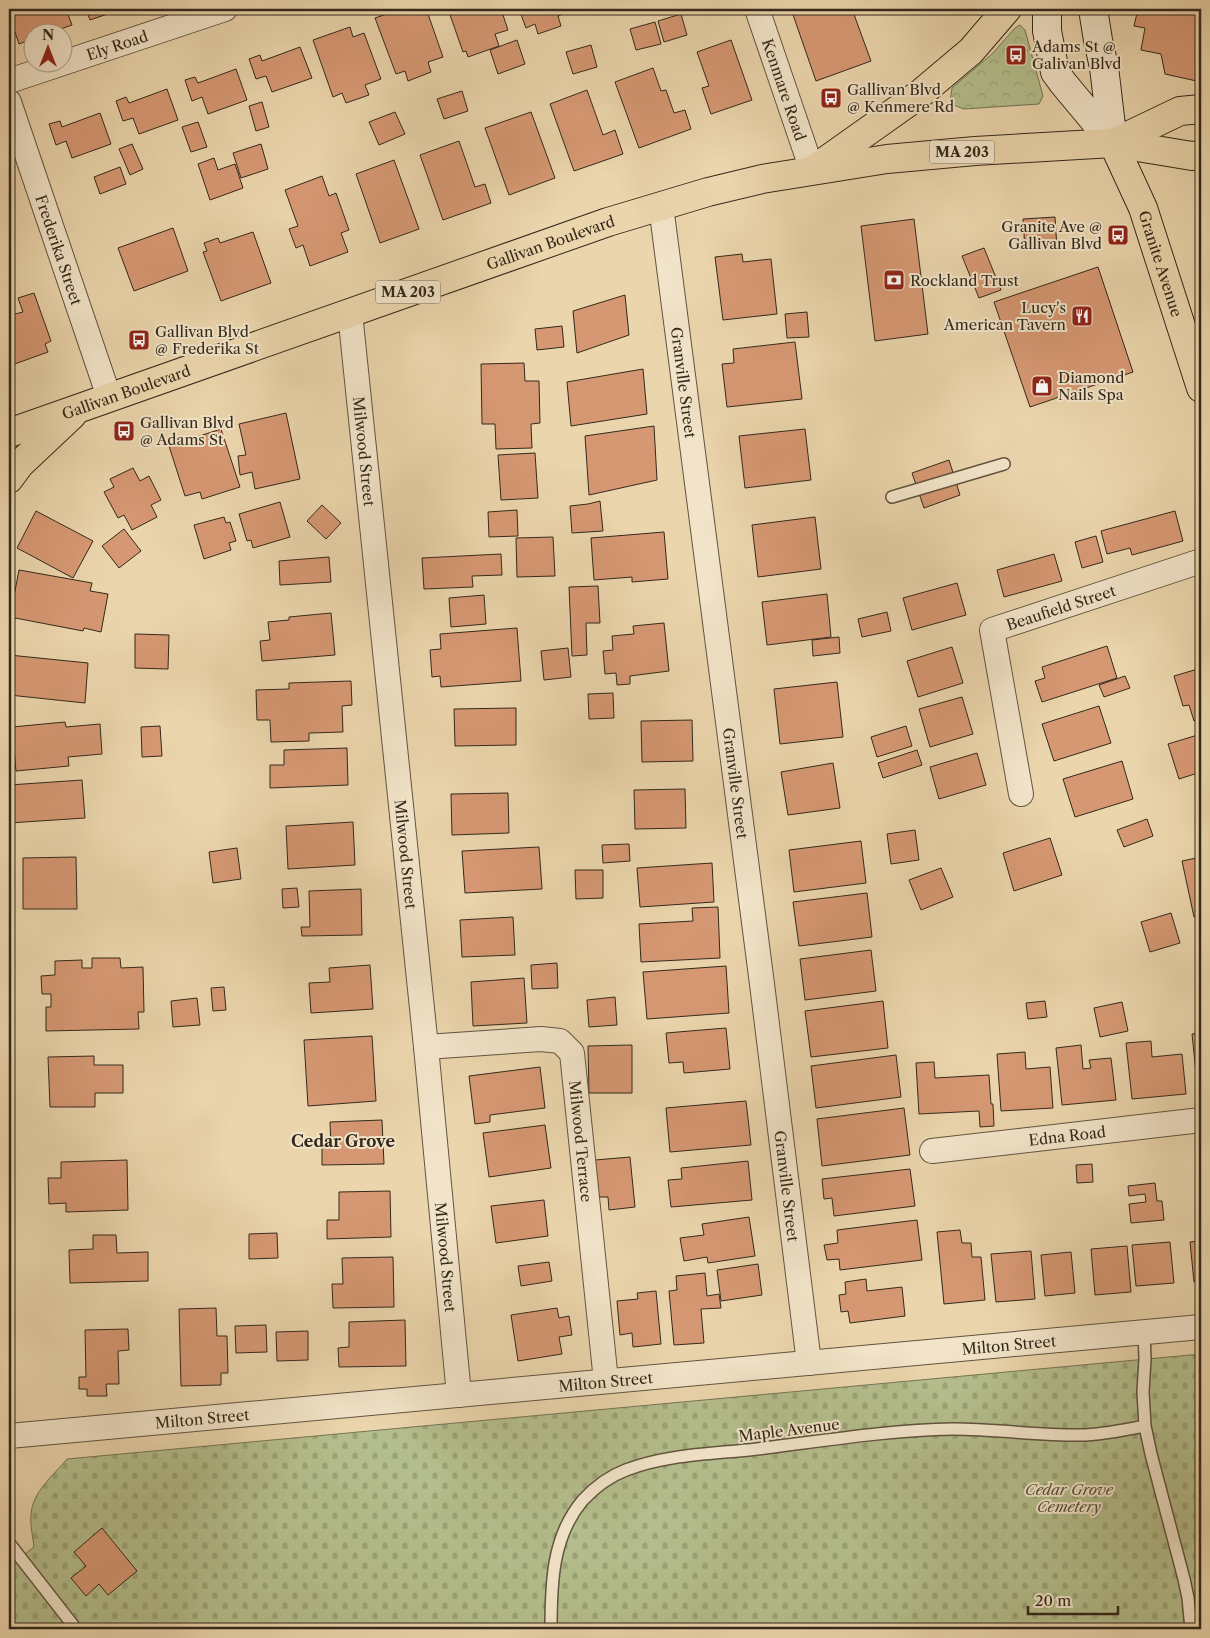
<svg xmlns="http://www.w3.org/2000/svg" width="1210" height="1638" font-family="'Libre Caslon Text',serif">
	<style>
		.cemetery { fill: url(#cemetery-stones); stroke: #747454 }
		.park { fill: url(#park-crowns); stroke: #747454 }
		.building { fill: #d69873; stroke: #33291b }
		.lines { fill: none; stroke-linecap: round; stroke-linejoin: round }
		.lane-casing { stroke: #61543f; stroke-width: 14 }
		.street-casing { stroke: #61543f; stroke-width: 26 }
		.secondary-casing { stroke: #33291b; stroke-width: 30 }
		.highway-casing { stroke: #33291b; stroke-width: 30 }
		.lane { stroke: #f2e4c9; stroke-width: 11 }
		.street { stroke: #f2e4c9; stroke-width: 24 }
		.secondary { stroke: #f2e4c9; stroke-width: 28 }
		.highway { stroke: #ebd5ac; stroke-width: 28 }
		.labels { text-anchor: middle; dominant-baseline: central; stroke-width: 4; stroke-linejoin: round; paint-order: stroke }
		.shield { fill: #f2e4c9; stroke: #6c614f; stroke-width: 1 }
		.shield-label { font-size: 14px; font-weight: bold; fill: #33291b }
		.street-label { font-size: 15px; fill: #33291b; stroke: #f2e4c9 }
		.poi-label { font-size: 15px; fill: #33291b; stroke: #f2e4c9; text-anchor: start }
		.park-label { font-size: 15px; font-style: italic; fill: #534e37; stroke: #f2e4c9 }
		.neighbourhood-label { font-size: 16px; font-weight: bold; fill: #33291b; stroke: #f2e4c9 }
	</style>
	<defs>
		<pattern id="cemetery-stones" width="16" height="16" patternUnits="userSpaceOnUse" patternTransform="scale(1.25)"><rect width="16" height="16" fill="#b4be8c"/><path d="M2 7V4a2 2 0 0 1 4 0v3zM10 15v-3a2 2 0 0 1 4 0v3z" fill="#9ba378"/></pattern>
		<pattern id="park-crowns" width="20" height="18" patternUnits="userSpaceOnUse" patternTransform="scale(1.25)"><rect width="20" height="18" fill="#b4be8c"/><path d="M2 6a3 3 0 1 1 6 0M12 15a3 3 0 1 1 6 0" fill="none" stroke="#9ba378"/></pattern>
	</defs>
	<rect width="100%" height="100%" fill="#ebd5ac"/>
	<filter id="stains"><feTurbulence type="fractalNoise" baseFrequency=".004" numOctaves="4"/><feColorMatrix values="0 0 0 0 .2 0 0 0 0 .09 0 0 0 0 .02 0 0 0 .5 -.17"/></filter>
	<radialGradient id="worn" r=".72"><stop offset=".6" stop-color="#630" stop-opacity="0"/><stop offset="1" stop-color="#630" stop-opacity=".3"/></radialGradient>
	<path class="cemetery" d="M1201 1354V1629H9V1562L16 1561 34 1547C33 1537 30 1526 31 1515 32 1492 53 1476 67 1459Z"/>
	<path class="park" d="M1020 25 1025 30 1043 96 1039 104 964 109 956 106 950 102 952 88 992 54 1015 28Z"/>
	<path class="building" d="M9 9H66L72 25 52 32H32V39L19 44 9 14Z
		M86 9H122L90 20Z
		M401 9H414L416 15 427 11 443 57 428 62 431 72 408 81 405 71 396 74 375 18Z
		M448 9H501L508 30 495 34 499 46 468 57 466 51 463 52Z
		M519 9H573V10L558 16 561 26 538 34 535 24 526 28Z
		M593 9H614L596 15Z
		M791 9H852L871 61 816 81Z
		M1138 9H1201V82L1165 74 1161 54 1141 50 1145 28 1134 26Z
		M681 14 687 35 664 42 658 21Z
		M655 22 661 44 636 50 630 29Z
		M350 27 353 37 364 33 381 79 365 85 369 95 346 103 342 93 333 97 313 40Z
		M517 40 525 64 498 74 490 50Z
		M731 40 752 100 711 114 702 88 709 86 697 52Z
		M591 45 597 67 573 74 566 52Z
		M300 47 312 78 272 92 266 76 256 79 249 59 260 55 262 61Z
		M653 68 661 91 666 90 674 113 685 110 691 129 639 148 615 82Z
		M236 69 247 100 208 114 202 97 192 101 185 80 195 77 198 83Z
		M167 89 178 120 139 134 133 118 123 121 116 101 126 97 129 103Z
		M587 90 603 135 615 130 623 154 574 171 550 104Z
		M462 91 468 111 444 119 437 99Z
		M262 102 269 127 256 131 249 106Z
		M395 112 405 134 379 145 369 122Z
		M531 112 555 178 509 195 485 128Z
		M100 113 111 144 72 158 66 141 56 145 49 124 60 121 62 127Z
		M198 122 207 147 191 152 182 127Z
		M459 141 475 187 485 184 491 203 443 220 420 155Z
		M132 144 143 169 130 175 119 149Z
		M261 144 268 169 241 178 233 153Z
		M214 158 218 170 235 164 243 188 210 200 198 164Z
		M394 160 419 229 380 243 356 174Z
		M120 167 126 184 100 194 94 177Z
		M322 176 329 196 336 193 349 230 341 233 348 252 310 266 303 245 296 248 289 229 298 226 285 190Z
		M1055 217 1057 248 1025 249 1023 219Z
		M914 219 928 334 875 341 861 226Z
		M173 228 188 271 134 291 118 248Z
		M253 232 271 283 221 301 203 252 207 251 204 243 218 238 220 243Z
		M984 248 1001 290 979 298 962 256Z
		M742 254 743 262 771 259 777 314 723 320 715 257Z
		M1098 267 1133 372 1030 407 994 302Z
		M34 293 51 341 45 344 48 352 9 366V296L15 314 23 312 18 298Z
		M625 295 629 335 577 353 573 311Z
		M807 312 809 337 787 338 785 314Z
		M562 326 564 347 537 350 535 329Z
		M795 342 802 399 727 407 722 364 734 363 733 349Z
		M524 363 525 381H539L540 423 531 424 532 448 496 449 495 424H482L481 364Z
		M643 369 647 414 571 426 567 382Z
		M286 413 300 479 255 489 252 472 240 475 238 456 246 455 239 424Z
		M654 426 657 480 589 495 585 436Z
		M221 429 240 487 202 499 200 492 185 496 169 446Z
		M805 429 811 480 745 488 739 436Z
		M535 453 538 498 501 500 498 455Z
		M949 460 960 495 924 508 912 473Z
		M133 468 140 481 149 476 161 500 151 505 157 517 132 530 124 515 118 518 104 492 114 487 110 479Z
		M600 501 603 531 572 533 570 506 588 504Z
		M280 502 290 537 253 548 251 540 247 541 239 514Z
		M322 505 341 523 326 539 307 521Z
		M517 510 518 536 489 537 488 512Z
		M36 511 93 541 73 578 17 548Z
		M1175 511 1183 541 1132 555 1130 548 1107 554 1101 531Z
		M224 517 226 523 230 522 236 541 229 543 231 550 204 559 194 525Z
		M815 517 821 569 758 577 752 525Z
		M124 529 141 551 119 568 102 546Z
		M664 532 668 579 632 582V577L594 580 591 538Z
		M1096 536 1103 562 1082 568 1075 542Z
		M553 537 555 576 517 577 516 538Z
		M501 554 502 575 472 576 473 587 424 589 422 558Z
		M1054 554 1062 581 1004 597 997 570Z
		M329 557 331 582 280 585 279 561Z
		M19 570 92 583 90 591 108 594 101 632 84 628 83 631 10 617Z
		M957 583 966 615 912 630 903 598Z
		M598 586 600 623H586L587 655 572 656 569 587Z
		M827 594 831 637 767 645 762 602Z
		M484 595 486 624 451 627 449 598Z
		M887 612 891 631 862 637 858 619Z
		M331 613 335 655 262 661 260 641 270 640 268 622 289 620V617Z
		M664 623 669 671 630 676V684L617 685 616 673 605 674 603 651 613 650 612 636 634 634 633 626Z
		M517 628 521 681 441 687 440 676 432 677 430 650 441 649 440 634Z
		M135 634 169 635 168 669 135 668Z
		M839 637 840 653 813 656 812 640Z
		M1107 646 1117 678 1042 702 1035 681 1045 678 1042 667Z
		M952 647 963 683 918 697 907 661Z
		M568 648 571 677 544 680 541 651Z
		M9 655 88 663 85 703 9 695Z
		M1201 668V719L1194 721 1189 705 1183 706 1174 676Z
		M1125 676 1130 688 1104 697 1099 685Z
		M351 681 352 705 342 706 343 732 309 733V741L271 742 270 720H257L256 690 289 689V683Z
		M837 682 843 737 780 744 774 689Z
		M613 693 614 718 589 719 588 694Z
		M962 697 973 734 930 747 919 709Z
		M1099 706 1111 743 1054 761 1042 724Z
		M516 708V745L455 746 454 709Z
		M692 720 693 761 642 762 641 721Z
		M65 722 66 727 100 724 102 754 68 757 69 766 16 771 12 727Z
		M160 726 162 756 142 757 141 727Z
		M906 726 912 746 877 757 871 737Z
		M1201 734V772L1179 779 1168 744Z
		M347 748 348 785 270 788V765H284V750Z
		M917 750 922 765 883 778 878 763Z
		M977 753 986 785 939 799 930 767Z
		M1122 761 1133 799 1075 817 1063 779Z
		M833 763 840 808 788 815 781 772Z
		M82 780 85 818 9 823V785Z
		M685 789 686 828 635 829 634 790Z
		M508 793 509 833 452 835 451 794Z
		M1147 819 1153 836 1124 847 1117 830Z
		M353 822 355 865 288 869 286 826Z
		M915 830 919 860 891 864 887 834Z
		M1050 838 1062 875 1014 891 1003 853Z
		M861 841 866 883 794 892 789 850Z
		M629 844 630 861 603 863 602 845Z
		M539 847 542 889 465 893 462 851Z
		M237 848 241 879 213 883 209 852Z
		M76 857 77 909H23V858Z
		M1201 857V916L1194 917 1182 861Z
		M712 863 714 902 640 907 637 868Z
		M941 868 953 897 921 910 909 880Z
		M575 870H603V898L576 899Z
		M297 888 299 907 283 908 282 889Z
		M361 889 362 935 302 936 301 927H310L309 891Z
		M867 893 872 937 799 946 793 902Z
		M718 907 720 958 641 962 639 924 693 921 692 908Z
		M1171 913 1180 943 1150 952 1141 922Z
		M513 917 515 955 462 957 460 920Z
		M871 950 876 991 805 1000 800 959Z
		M92 958H120L121 968 143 967 144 1012H138L139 1029 46 1031V1007H51V994H42L41 976 55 975V961L82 960V968H92Z
		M557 963 558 988 532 989 531 965Z
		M370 965 373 1009 311 1013 309 983 330 982 329 968Z
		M726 966 729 1013 647 1019 643 972Z
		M524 978 527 1023 473 1026 471 982Z
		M224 987 226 1010 213 1011 211 988Z
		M615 997 617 1025 589 1027 587 1000Z
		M197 998 200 1025 173 1027 171 1001Z
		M883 1001 888 1048 811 1057 805 1011Z
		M1045 1001 1047 1017 1028 1019 1026 1003Z
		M1122 1002 1128 1031 1100 1037 1094 1008Z
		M726 1028 730 1069 684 1073 683 1062 669 1063 666 1033Z
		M1201 1033V1092H1198L1192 1034Z
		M372 1036 376 1101 308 1106 304 1040Z
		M1151 1041 1152 1057 1182 1054 1186 1094 1132 1099 1126 1043Z
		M632 1045V1093H589L588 1046Z
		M1081 1045 1083 1069 1091 1068 1089 1060 1111 1058 1116 1100 1062 1105 1056 1048Z
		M1025 1052 1026 1069 1050 1067 1053 1108 1001 1111 997 1054Z
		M896 1055 901 1097 816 1108 811 1066Z
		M94 1056V1065H123V1093H95V1107H50L48 1057Z
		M934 1062 935 1078 989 1075 991 1104H993L994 1126 980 1127 979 1111 919 1114 916 1063Z
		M540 1067 545 1108 490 1115V1122L475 1124 469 1076Z
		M746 1101 751 1145 670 1152 666 1108Z
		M904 1108 910 1155 822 1166 817 1119Z
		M382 1120 384 1164 322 1165V1146H331L330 1122Z
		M545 1125 551 1168 489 1177 483 1133Z
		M630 1157 635 1207 609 1210 608 1197H599L595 1160Z
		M127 1160 128 1210 66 1212V1203L49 1204 48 1178H61V1162Z
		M748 1161 752 1200 671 1207 668 1180 682 1179 681 1168Z
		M1092 1164 1093 1182 1077 1183 1076 1165Z
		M910 1169 915 1206 834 1216 832 1198 824 1199 822 1179Z
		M1155 1183 1157 1201H1162L1164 1220 1131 1223 1129 1204 1146 1202 1145 1194 1129 1196 1128 1186Z
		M390 1191 391 1237 327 1239V1220H339V1192Z
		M544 1200 548 1236 496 1243 491 1206Z
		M749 1217 755 1256 708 1263 707 1257 684 1261 680 1238 704 1235 702 1224Z
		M917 1220 922 1260 840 1270 839 1259 827 1260 824 1245 838 1243 837 1230Z
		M960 1230 962 1243H971L972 1257H981L985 1300 944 1304 937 1232Z
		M277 1233 278 1258 249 1259V1234Z
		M93 1235H116L117 1253 148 1252V1281L70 1283 69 1250 93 1249Z
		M1201 1241V1281L1194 1282 1190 1242Z
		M1170 1242 1174 1283 1136 1286 1132 1245Z
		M1127 1246 1131 1292 1095 1295 1091 1249Z
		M1031 1251 1035 1299 996 1302 991 1254Z
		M1071 1252 1075 1293 1045 1296 1041 1255Z
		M393 1257 394 1307 333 1308 332 1284H343L342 1258Z
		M549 1262 552 1281 521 1286 518 1266Z
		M758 1264 762 1295 721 1301 717 1270Z
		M705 1273 707 1296 719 1294 721 1308 701 1309 704 1343 674 1345 669 1291 677 1290 676 1276Z
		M866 1279 867 1291 902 1287 905 1316 850 1323 848 1311 841 1312 839 1295 846 1294 845 1282Z
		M656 1291 661 1344 633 1347 632 1333 620 1335 617 1301 638 1299 637 1293Z
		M216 1308 217 1336H227L228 1373H221V1385L181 1386 179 1309Z
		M557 1308 559 1318 569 1316 572 1335 559 1337 562 1354 518 1361 511 1315Z
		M405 1320 406 1366 339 1367 338 1348 349 1347V1322Z
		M266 1325 267 1352 236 1353 235 1326Z
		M128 1329 129 1350 118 1351 119 1384H106L107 1396H87V1389H79V1377H86L85 1330Z
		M308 1331V1360L277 1361 276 1332Z
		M102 1528 137 1571 108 1595 99 1584 86 1596 71 1578 86 1566 74 1552Z"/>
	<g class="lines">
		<g class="lane-casing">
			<path id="lane" d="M892 497 1004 464
				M1144 1332 1145 1359 1143 1392 1145 1426 1151 1454 1184 1579 1188 1598 1191 1629
				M9 1543 76 1629
				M551 1629C551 1584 552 1536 583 1500 595 1487 610 1476 626 1470 667 1454 714 1454 757 1449 822 1441 888 1430 953 1429 997 1429 1041 1436 1086 1435 1106 1434 1125 1430 1145 1426"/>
		</g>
		<g class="street-casing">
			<g id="street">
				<path id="s1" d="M757 9 812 170"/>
				<path id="s2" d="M9 81 225 9"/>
				<path id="s3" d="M9 102 109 397"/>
				<path id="s4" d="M661 206 762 984 809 1363"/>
				<path id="s5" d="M350 313 426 1047 459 1395"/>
				<path id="s6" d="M1021 794 992 630 1201 561"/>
				<path id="s7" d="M426 1047 541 1039 560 1041 572 1053 606 1381"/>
				<path id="s8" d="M932 1151 1201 1120"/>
				<path id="s9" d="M9 1436 1201 1327"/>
			</g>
		</g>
		<g class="secondary-casing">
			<path id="secondary" d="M1047 9V31L1055 72 1063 83 1113 143
				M1093 9 1098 40 1104 67 1113 143"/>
		</g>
		<g class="highway-casing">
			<g id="highway">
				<path id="s10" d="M1113 143 1143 208 1201 388"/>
				<path d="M1113 143 1180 111 1201 109"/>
				<path d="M817 167 920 94 971 51 1007 9"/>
				<path id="s11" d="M9 433 608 222 708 192 762 179 887 159 975 151 1113 143 1192 156 1201 155"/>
				<path d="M9 479 20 464 72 415"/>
			</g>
		</g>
		<use href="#lane" class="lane"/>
		<use href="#street" class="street"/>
		<use href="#secondary" class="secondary"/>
		<use href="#highway" class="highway"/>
	</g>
	<defs>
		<g id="bus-square" transform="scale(1.125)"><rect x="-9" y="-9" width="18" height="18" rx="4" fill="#8f2418" stroke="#f2e4c9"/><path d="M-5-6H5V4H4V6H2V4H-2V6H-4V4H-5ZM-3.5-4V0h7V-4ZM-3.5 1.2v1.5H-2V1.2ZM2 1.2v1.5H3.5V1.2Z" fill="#fff"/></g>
		<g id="bank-square" transform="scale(1.125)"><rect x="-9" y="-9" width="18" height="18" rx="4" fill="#8f2418" stroke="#f2e4c9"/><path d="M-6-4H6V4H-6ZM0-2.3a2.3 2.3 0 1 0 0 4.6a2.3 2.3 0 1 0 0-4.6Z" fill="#fff"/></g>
		<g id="restaurant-square" transform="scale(1.125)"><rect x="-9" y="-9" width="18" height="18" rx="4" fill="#8f2418" stroke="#f2e4c9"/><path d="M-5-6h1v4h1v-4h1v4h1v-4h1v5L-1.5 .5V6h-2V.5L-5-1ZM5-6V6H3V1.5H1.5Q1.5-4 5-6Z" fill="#fff"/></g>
		<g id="shop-square" transform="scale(1.125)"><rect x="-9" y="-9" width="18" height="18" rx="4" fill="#8f2418" stroke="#f2e4c9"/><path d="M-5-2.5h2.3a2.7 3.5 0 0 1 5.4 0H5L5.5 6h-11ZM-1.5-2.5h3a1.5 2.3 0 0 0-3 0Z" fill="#fff"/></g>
	</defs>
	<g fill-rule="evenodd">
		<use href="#bus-square" x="1016" y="55"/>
		<use href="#bus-square" x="831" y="98"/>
		<use href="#bus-square" x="1118" y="235"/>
		<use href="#bank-square" x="894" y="280"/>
		<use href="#restaurant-square" x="1082" y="316"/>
		<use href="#bus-square" x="139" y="340"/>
		<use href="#shop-square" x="1042" y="386"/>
		<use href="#bus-square" x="124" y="431"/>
	</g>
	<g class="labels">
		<g class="shield">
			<rect x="929.5" y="140.5" width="65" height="23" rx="4"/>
			<rect x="375.5" y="280.5" width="65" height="23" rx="4"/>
		</g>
		<g class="shield-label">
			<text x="962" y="152">MA 203</text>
			<text x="408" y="292">MA 203</text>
		</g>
		<g class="street-label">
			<text stroke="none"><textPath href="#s2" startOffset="114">Ely Road</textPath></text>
			<text stroke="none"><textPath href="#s1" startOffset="85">Kenmare Road</textPath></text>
			<text stroke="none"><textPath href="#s11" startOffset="574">Gallivan Boulevard</textPath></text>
			<text stroke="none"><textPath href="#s3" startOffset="156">Frederika Street</textPath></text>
			<text stroke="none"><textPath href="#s10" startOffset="130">Granite Avenue</textPath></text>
			<text stroke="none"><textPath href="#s4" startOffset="178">Granville Street</textPath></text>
			<text stroke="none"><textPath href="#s11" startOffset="124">Gallivan Boulevard</textPath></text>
			<text stroke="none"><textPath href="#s5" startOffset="139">Milwood Street</textPath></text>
			<text stroke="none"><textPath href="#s6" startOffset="239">Beaufield Street</textPath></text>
			<text stroke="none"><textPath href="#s4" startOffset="582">Granville Street</textPath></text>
			<text stroke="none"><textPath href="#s5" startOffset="544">Milwood Street</textPath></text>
			<text stroke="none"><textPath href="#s8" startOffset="136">Edna Road</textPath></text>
			<text stroke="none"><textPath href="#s7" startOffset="240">Milwood Terrace</textPath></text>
			<text stroke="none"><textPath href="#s4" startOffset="988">Granville Street</textPath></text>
			<text stroke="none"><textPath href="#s5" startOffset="949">Milwood Street</textPath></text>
			<text stroke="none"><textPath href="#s9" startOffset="1004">Milton Street</textPath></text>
			<text stroke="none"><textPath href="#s9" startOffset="599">Milton Street</textPath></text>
			<text stroke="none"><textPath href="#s9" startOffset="194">Milton Street</textPath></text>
			<text transform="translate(789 1430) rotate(-7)">Maple Avenue</text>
		</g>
		<g class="poi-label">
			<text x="1032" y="46">Adams St @<tspan x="1032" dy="17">Galivan Blvd</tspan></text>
			<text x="847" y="89">Gallivan Blvd<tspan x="847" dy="17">@ Kenmere Rd</tspan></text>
			<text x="1102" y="226" text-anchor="end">Granite Ave @<tspan x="1102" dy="17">Gallivan Blvd</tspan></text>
			<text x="910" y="280">Rockland Trust</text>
			<text x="1066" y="307" text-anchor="end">Lucy's<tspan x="1066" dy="17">American Tavern</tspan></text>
			<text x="155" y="331">Gallivan Blvd<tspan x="155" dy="17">@ Frederika St</tspan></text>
			<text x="1058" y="377">Diamond<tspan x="1058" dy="17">Nails Spa</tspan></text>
			<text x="140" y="422">Gallivan Blvd<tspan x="140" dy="17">@ Adams St</tspan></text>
		</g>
		<g class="park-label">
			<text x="1069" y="1489">Cedar Grove<tspan x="1069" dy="17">Cemetery</tspan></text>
		</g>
		<g class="neighbourhood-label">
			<text x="343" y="1141">Cedar Grove</text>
		</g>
	</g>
	<rect width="1210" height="1638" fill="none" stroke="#ebd5ac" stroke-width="30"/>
	<rect x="10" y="10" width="1190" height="1618" fill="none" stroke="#33291b" stroke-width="2.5"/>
	<rect x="15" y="15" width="1180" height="1608" fill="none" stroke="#33291b"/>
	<g transform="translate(48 48)"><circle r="24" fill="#f2e4c9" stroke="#a69983"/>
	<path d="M0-4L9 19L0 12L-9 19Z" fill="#8f2418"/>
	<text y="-8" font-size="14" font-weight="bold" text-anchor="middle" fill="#33291b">N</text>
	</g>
	<path d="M1028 1606v8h90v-8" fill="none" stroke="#33291b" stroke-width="2.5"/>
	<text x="1035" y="1606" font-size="15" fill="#33291b" stroke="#f2e4c9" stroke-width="4" paint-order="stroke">20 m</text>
	<rect width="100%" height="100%" filter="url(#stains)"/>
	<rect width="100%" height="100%" fill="url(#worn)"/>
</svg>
